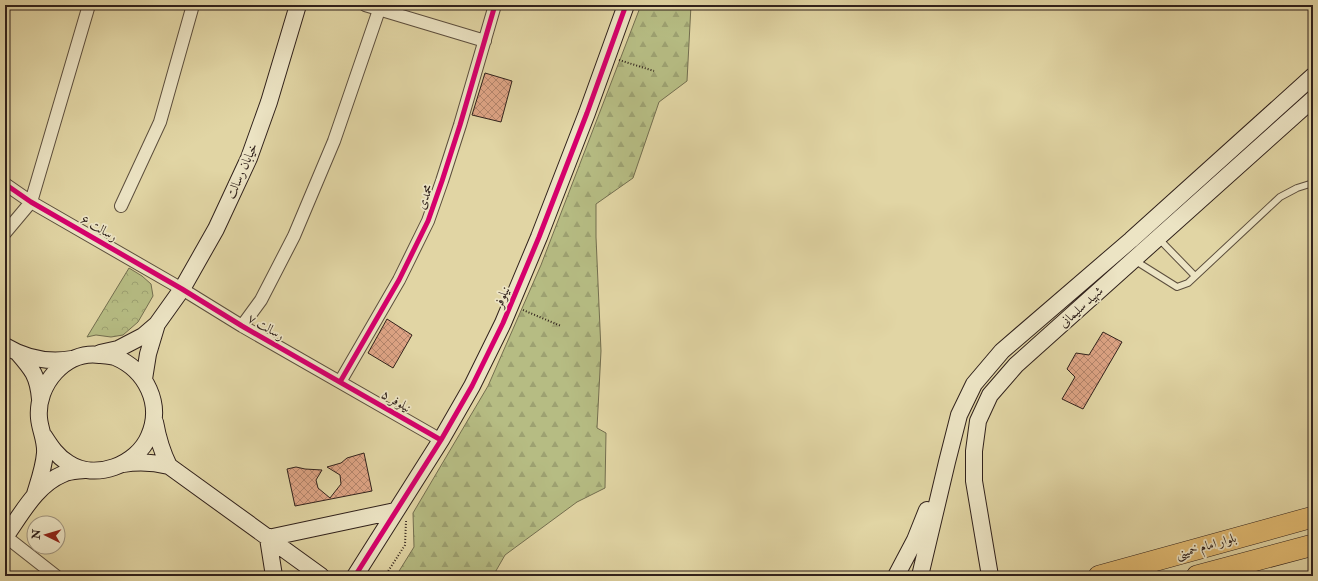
<svg xmlns="http://www.w3.org/2000/svg" width="1318" height="581" font-family="'IM FELL Double Pica',Amiri,serif">
	<style>
		.forest { fill: url(#forest-firs); stroke: #736e4f }
		.park { fill: url(#park-crowns); stroke: #736e4f }
		.building { fill: url(#building-cross-hatch); stroke: #30211b }
		.lines { fill: none; stroke-linecap: round; stroke-linejoin: round }
		.lane-casing { stroke: #5c4e3d; stroke-width: 8 }
		.street-casing { stroke: #5c4e3d; stroke-width: 14 }
		.secondary-casing { stroke: #30211b; stroke-width: 18 }
		.highway-casing { stroke: #30211b; stroke-width: 22 }
		.path { stroke: #30211b; stroke-width: 2; stroke-dasharray: 1 2; stroke-linecap: butt }
		.lane { stroke: #ece4c4; stroke-width: 6 }
		.street { stroke: #ece4c4; stroke-width: 12 }
		.secondary { stroke: #ece4c4; stroke-width: 16 }
		.highway { stroke: #e0ba72; stroke-width: 21 }
		.cycleway-casing { stroke: #ece4c4; stroke-width: 8 }
		.cycleway { stroke: #d6006c; stroke-width: 5 }
		.labels { text-anchor: middle; dominant-baseline: central; stroke-width: 3.5; stroke-linejoin: round; paint-order: stroke }
		.street-label { font-size: 13px; fill: #30211b; stroke: #ece4c4 }
	</style>
	<defs>
		<pattern id="forest-firs" width="22" height="20" patternUnits="userSpaceOnUse"><rect width="22" height="20" fill="#b6bc83"/><path d="M5 1l3.5 6h-7zM16 11l3.5 6h-7z" fill="#9da171"/></pattern>
		<pattern id="park-crowns" width="20" height="18" patternUnits="userSpaceOnUse"><rect width="20" height="18" fill="#b6bc83"/><path d="M2 6a3 3 0 1 1 6 0M12 15a3 3 0 1 1 6 0" fill="none" stroke="#9da171"/></pattern>
		<pattern id="building-cross-hatch" width="8" height="8" patternUnits="userSpaceOnUse"><rect width="8" height="8" fill="#dea485"/><path d="M0 0l8 8M0 8l8-8" fill="none" stroke="#b4856c"/></pattern>
	</defs>
	<rect width="100%" height="100%" fill="#e1d5a4"/>
	<filter id="stains"><feTurbulence type="fractalNoise" baseFrequency=".005" numOctaves="4"/><feColorMatrix values="0 0 0 0 .2 0 0 0 0 .09 0 0 0 0 .02 0 0 0 .5 -.17"/></filter>
	<radialGradient id="worn" r=".72"><stop offset=".6" stop-color="#630" stop-opacity="0"/><stop offset="1" stop-color="#630" stop-opacity=".3"/></radialGradient>
	<path class="forest" d="M641 5H691L687 81 659 102 633 178 596 204V237L601 351 597 428 606 433 605 488 577 502 505 555 493 576H396L414 547 413 513 488 386 541 265Z"/>
	<path class="park" d="M129 268 142 276 151 284 153 296 138 322 123 335 111 337 96 335 87 337Z"/>
	<path class="building" d="M485 73 512 81 501 122 472 115Z
		M387 319 412 335 393 368 368 353Z
		M1103 332 1122 342 1083 409 1062 399 1075 377 1067 369 1076 353 1089 355Z
		M364 453 372 491 295 506 287 469 296 467 305 469 322 470 316 480 318 488 330 498 341 484 340 475 327 467 341 463 347 458Z"/>
	<g class="lines">
		<g class="lane-casing">
			<path id="lane" d="M1159 239 1195 276
				M1134 260 1177 287 1188 283 1280 197 1297 188 1313 183"/>
		</g>
		<g class="street-casing">
			<path id="street" d="M365 5 485 41
				M5 184 31 202 182 289 242 326 441 440
				M121 206 160 122 193 5
				M5 233 31 202 89 5
				M242 326 261 300 294 236 334 141 379 10
				M340 382 399 280 428 221 442 181 460 125 495 5
				M5 536 56 576"/>
		</g>
		<g class="secondary-casing">
			<path id="secondary" d="M5 346C25 358 49 363 72 359
				M18 353C32 369 38 376 40 399
				M100 353 118 349 143 336 157 324 182 289 216 229 249 158 269 102 298 5
				M144 379 148 354 157 324
				M155 422C158 439 161 450 169 466
				M123 464C140 461 153 462 169 466L321 576
				M35 494C39 481 44 467 45 453 46 441 40 430 39 418 36 385 65 350 100 355 105 355 110 356 115 357 146 370 163 404 149 436 137 465 95 481 68 463 57 456 51 447 44 436
				M5 537C21 515 36 485 63 474 69 471 77 471 84 470
				M274 576 268 538 395 511
				M355 576 441 440 472 386 503 323 539 237 587 113 626 5
				M896 576 915 540 927 510
				M920 576 947 462 959 415 974 384 1002 351 1131 240 1313 76
				M990 576 974 481V451L978 421 990 395 1016 365 1313 99"/>
		</g>
		<g class="highway-casing">
			<path id="highway" d="M1099 576 1313 517
				M1197 576 1313 545"/>
		</g>
		<path class="path" d="M619 60 654 71
			M523 310 561 326
			M385 576 405 545 406 521"/>
		<use href="#lane" class="lane"/>
		<use href="#street" class="street"/>
		<use href="#secondary" class="secondary"/>
		<use href="#highway" class="highway"/>
		<g class="cycleway-casing">
			<path id="cycleway" d="M5 184 31 202 182 289 242 326 441 440
				M340 382 399 280 428 221 442 181 460 125 495 5
				M355 576 441 440 472 386 503 323 539 237 587 113 626 5"/>
		</g>
		<use href="#cycleway" class="cycleway"/>
	</g>
	<g class="labels">
		<g class="street-label">
			<text transform="translate(242 171) rotate(-66)">خیابان رسالت</text>
			<text transform="translate(425 197) rotate(-69)">محمدی</text>
			<text transform="translate(99 228) rotate(30)">رسالت ۶</text>
			<text transform="translate(502 297) rotate(-67)">نیلوفر</text>
			<text transform="translate(1081 307) rotate(-42)">شهید سلیمانی</text>
			<text transform="translate(266 327) rotate(30)">رسالت ۷</text>
			<text transform="translate(396 401) rotate(30)">نیلوفر ۵</text>
			<text transform="translate(1206 546) rotate(-16)">بلوار امام خمینی</text>
		</g>
	</g>
	<rect width="1318" height="581" fill="none" stroke="#e1d5a4" stroke-width="20"/>
	<rect x="6" y="6" width="1306" height="569" fill="none" stroke="#30211b" stroke-width="2"/>
	<rect x="10" y="10" width="1298" height="561" fill="none" stroke="#30211b"/>
	<g transform="translate(46 535) rotate(275)"><circle r="19" fill="#ece4c4" stroke="#a19680"/>
	<path d="M0-3L7 15L0 10L-7 15Z" fill="#8f2418"/>
	<text y="-6" font-size="11" font-weight="bold" text-anchor="middle" fill="#30211b">N</text>
	</g>
	<rect width="100%" height="100%" filter="url(#stains)"/>
	<rect width="100%" height="100%" fill="url(#worn)"/>
</svg>
